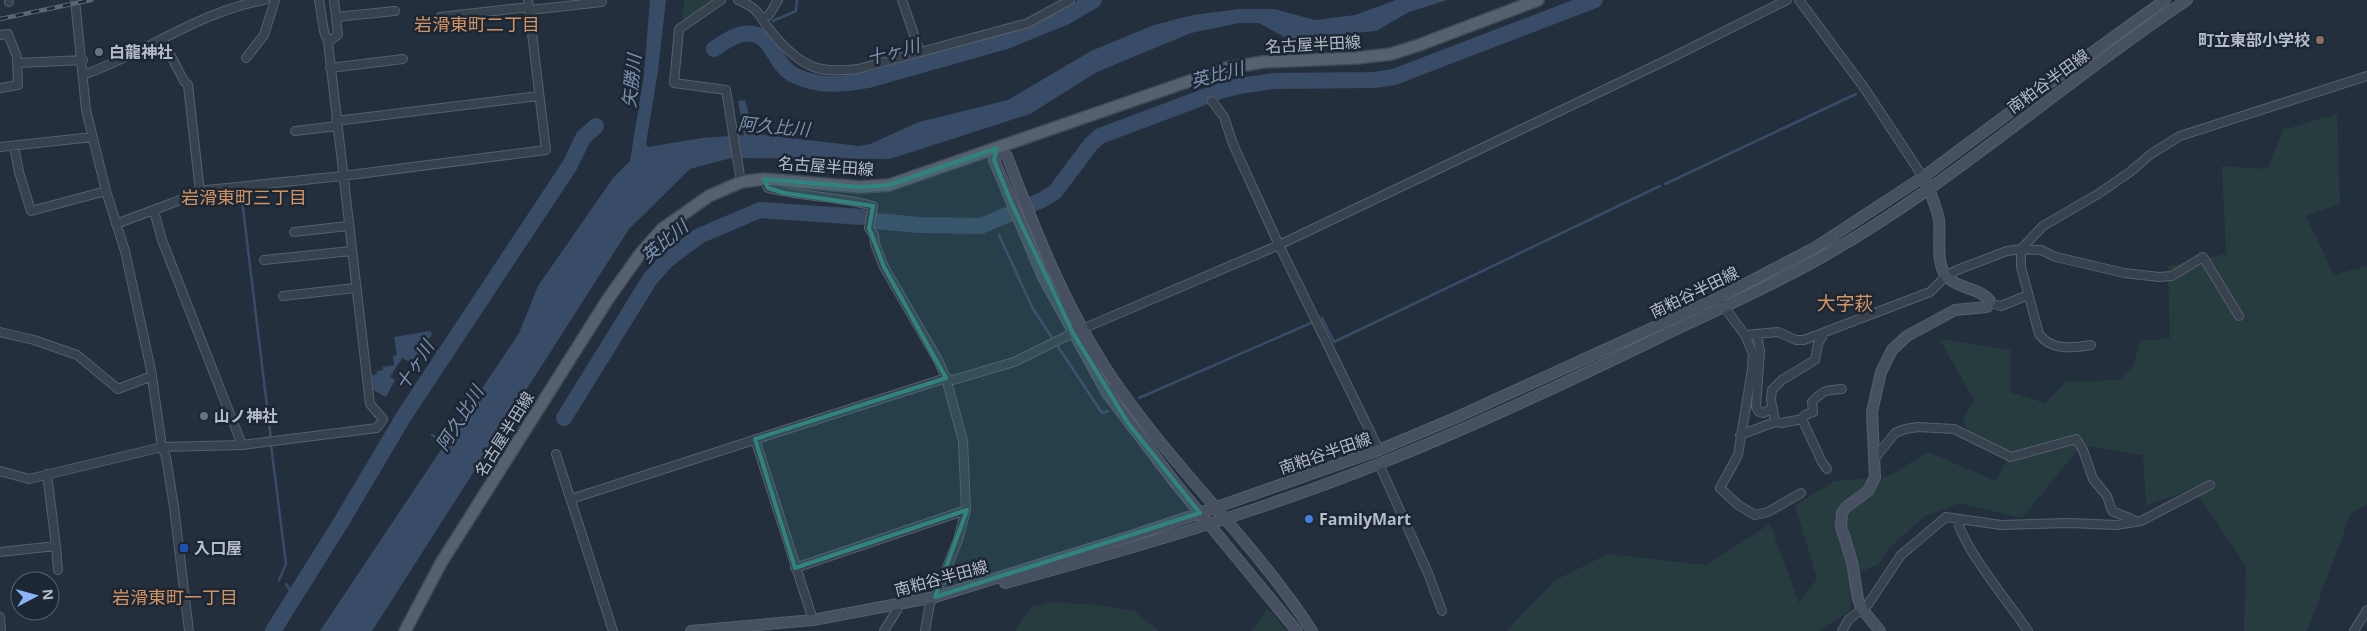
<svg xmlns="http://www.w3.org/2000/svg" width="2367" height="631" font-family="'Open Sans','Noto Sans JP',sans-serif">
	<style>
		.green { fill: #263c3f }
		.water { fill: #394c67 }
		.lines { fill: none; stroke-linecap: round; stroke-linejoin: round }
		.stream { stroke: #394c67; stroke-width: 2.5 }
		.river { stroke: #394c67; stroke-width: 16 }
		.street-casing { stroke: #565f6c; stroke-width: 10 }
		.secondary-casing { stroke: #565f6c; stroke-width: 12 }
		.primary-casing { stroke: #414a57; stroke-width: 14 }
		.street { stroke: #38414e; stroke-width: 8 }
		.secondary { stroke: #465061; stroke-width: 10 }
		.primary { stroke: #56606e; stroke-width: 11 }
		.rail-casing { stroke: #5a6575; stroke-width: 4.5 }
		.rail { stroke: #1d2633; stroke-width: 2.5; stroke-dasharray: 8; stroke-linecap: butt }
		.marked { fill: #308480; fill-opacity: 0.2; stroke: #308480; stroke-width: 4; stroke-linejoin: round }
		.education-dot { fill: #8d6e63; stroke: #1d2633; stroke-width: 2 }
		.worship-dot { fill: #6b7280; stroke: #1d2633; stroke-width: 2 }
		.shop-dot { fill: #3f7fe0; stroke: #1d2633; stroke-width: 2 }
		.transit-dot { fill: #1a4fb4; stroke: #1d2633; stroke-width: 2 }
		.labels { text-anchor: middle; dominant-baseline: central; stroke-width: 5; stroke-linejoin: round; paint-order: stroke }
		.poi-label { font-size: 16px; font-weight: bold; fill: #b4bcc9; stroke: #1d2633; text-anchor: start }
		.street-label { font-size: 16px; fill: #b4bcc9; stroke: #1d2633 }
		.neighbourhood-label { font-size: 18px; fill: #d59563; stroke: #1d2633 }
		.water-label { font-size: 18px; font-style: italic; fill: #7c92b1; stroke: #1d2633 }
		.quarter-label { font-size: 19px; fill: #d59563; stroke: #1d2633 }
	</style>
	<rect width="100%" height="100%" fill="#242f3e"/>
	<path class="green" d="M684 0H713L685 20 682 18Z
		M2337 114 2340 204 2306 216 2334 275 2367 266V505L2351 513 2307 631H2244L2246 566 2194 489 2146 505 2143 455 2082 445 2022 518 1960 503 1925 516 1889 548 1879 564 1850 576 1851 610 1818 631H1506L1556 580 1608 554 1706 565 1770 524 1799 603 1817 579 1795 505 1835 481 1887 477 1928 452 1996 481 2010 454 1970 434 1963 421 1974 399 1939 339 2011 350 2010 392 2045 403 2066 382 2119 380 2134 366 2139 341 2170 338 2168 266 2226 254 2222 166 2267 169 2283 130Z
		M1048 602 1100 605 1134 611 1159 631H1014L1031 607Z
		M1268 608 1287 631H1251Z"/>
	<path class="water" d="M650 0H666L658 71 646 144 648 147 702 138 744 135 738 101 745 100 755 134 859 146 870 144 919 122 1008 100 1091 51 1154 25 1193 15 1240 9H1274L1315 20 1355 15 1396 0H1447L1409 12 1376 31 1288 39 1259 23H1239L1191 33 1097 72 1030 114 890 159 731 158 690 169 629 229 372 631H320L519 333 538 286 613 178 630 161 644 74Z
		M430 331 432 334 413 364 402 358 390 377 395 380 386 397 373 390 372 375 377 374V371L383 370 382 367 394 365 393 356 397 355 394 337Z"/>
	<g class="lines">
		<path class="stream" d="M773 21 796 11 797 0
			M1665 184 1856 94
			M241 192 271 439
			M999 235 1033 309 1102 413 1108 411
			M1322 318 1334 342 1660 186
			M425 342 444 356
			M1139 398 1311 323
			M432 435 448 444
			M271 445 286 564 279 580
			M286 584 294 596"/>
		<path class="river" d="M714 49C729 38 752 23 768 44 776 54 780 67 792 74 816 87 842 85 868 80L1006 41 1065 17 1094 0
			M876 221 919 225 981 226 1042 200 1055 192 1091 144 1100 136 1220 91 1239 86 1274 81 1374 80 1394 77 1595 0
			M564 418 650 279 667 260 699 236 760 210 862 217
			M273 631 343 519 404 416 570 165 583 138 596 126"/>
		<g class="street-casing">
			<path id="street" d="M9 0V2
				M75 0 86 110 106 191 125 251 151 370 162 447 166 457 174 507 189 631
				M721 0 679 29 674 83 726 90 741 182
				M738 0C753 6 758 11 766 25 770 31 776 37 781 43 807 70 822 73 858 69L1028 23 1070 0
				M902 0 920 52
				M1799 0 1865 89 1923 177
				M530 10 602 2
				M336 17 395 11
				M440 17 529 7
				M763 18 769 15 778 0
				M0 35 8 34 17 57 18 85 0 88
				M162 39 184 81 188 85 200 192
				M328 42 338 35 334 0
				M246 58 264 35 275 0
				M18 63 83 60
				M330 68 403 59
				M83 75C146 53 198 12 264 0
				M1212 101 1224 117 1233 144 1279 245 1379 450
				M336 121 539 96
				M295 131 337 126
				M14 146 19 172 31 211 106 191
				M0 147 93 137
				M764 179 768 188C802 197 838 196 873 206L869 228 874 235 875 244 884 267 938 360 946 378 963 441 966 510 958 540 935 597 930 603 925 631
				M154 211 162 240 242 445
				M116 224 207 190 342 176 546 150 528 0
				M294 232 348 226
				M264 260 351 251
				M283 296 355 288
				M1989 303 2001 306 2028 295
				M1722 304 1745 335 1778 332 1796 340H1804L1930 292 1946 276 1957 270 2007 251 2021 249 2041 250 2056 257 2124 273 2159 277 2172 276 2203 257 2239 316
				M0 332 34 340 77 355 118 389 152 376
				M1757 334 1760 351 1756 407 1759 412 1763 413 1773 408
				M1745 335 1753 354 1752 369 1738 455 1720 488 1738 505 1755 515 1768 512 1801 493
				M2091 345C2072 348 2051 351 2039 334L2021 267V249L2043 226 2098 194 2130 172 2151 154 2180 136 2367 76
				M1802 419 1782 423 1775 422 1771 400 1772 390 1782 380 1815 360 1818 344 1824 333
				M1740 435 1775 422
				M755 439 813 620
				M556 454 613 631
				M1875 458 1895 433 1905 429 1918 427 1954 429 2011 457 2076 439 2083 450 2093 479 2107 496 2112 511 2132 519 2135 522
				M1379 464 1428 573 1442 611
				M1827 469 1822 462 1802 419 1805 415 1813 412 1812 402C1826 388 1826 391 1842 389
				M0 471 29 479 162 447 242 445 377 428 383 419 370 404 328 42 324 31 319 0
				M571 499 946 378 953 380 1014 362 1073 333 1279 245 1673 57 1787 0
				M1957 519C1965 551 2008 601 2028 631
				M56 546 58 570
				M0 552 56 546 47 474
				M795 568 966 510
				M0 617 1 631
				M884 631 897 610
				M1842 631 1849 619 1867 606 1901 555 1946 517 2001 525 2070 523 2116 525 2141 521 2210 485
				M2354 631 2367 610"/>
		</g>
		<g class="secondary-casing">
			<path id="secondary" d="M1005 583C1134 548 1262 511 1386 461 1479 424 1570 381 1660 337 1714 311 1770 287 1822 257 1952 184 2063 82 2187 0
				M691 631 813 620 935 597 1131 536 1200 513 1379 450 1455 418 1716 299 1816 247 1923 177 2040 90 2165 0
				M1297 631 1176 484 1107 393 1042 275 994 160 997 148 1007 156C1037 236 1070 318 1119 388 1178 472 1256 545 1312 631
				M1880 631 1862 609 1858 599 1852 562 1841 526 1842 513 1846 507 1868 491 1875 477 1872 412 1881 372 1892 350 1907 336 1955 310 1987 307 1990 301C1979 287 1960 290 1947 277 1935 264 1941 236 1939 220 1937 208 1931 194 1926 183"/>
		</g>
		<g class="primary-casing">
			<path id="primary" d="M405 631 441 563 608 299 640 254 662 229 709 196 741 182 764 179 860 187 889 185 1227 68 1263 62 1356 58 1391 54 1419 45 1538 0"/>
		</g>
		<use href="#street" class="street"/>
		<use href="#secondary" class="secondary"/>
		<use href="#primary" class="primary"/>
		<g class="rail-casing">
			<path id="rail" d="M0 19 91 0"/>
		</g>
		<use href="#rail" class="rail"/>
	</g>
	<path class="marked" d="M997 148 994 160 1011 202 1073 333 1128 423 1200 513 935 597 967 510 795 568 755 439 946 378 884 267 869 228 873 206 784 193 768 188 764 179 860 187 889 185Z"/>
	<circle class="education-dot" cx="2320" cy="40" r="5"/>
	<g class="worship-dot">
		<circle cx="99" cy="52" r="5"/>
		<circle cx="204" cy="416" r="5"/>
	</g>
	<circle class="shop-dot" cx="1309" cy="519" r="5"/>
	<rect class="transit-dot" x="179" y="543" width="10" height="10" rx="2.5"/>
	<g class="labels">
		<g class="poi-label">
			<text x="2310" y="40" text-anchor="end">町立東部小学校</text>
			<text x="109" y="52">白龍神社</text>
			<text x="214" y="416">山ノ神社</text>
			<text x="1319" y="519">FamilyMart</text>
			<text x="194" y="548">入口屋</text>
		</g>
		<g class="street-label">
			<text transform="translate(1313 44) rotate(-3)">名古屋半田線</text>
			<text transform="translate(2048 81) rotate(-36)">南粕谷半田線</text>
			<text transform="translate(826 166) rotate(4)">名古屋半田線</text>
			<text transform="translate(1694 292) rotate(-26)">南粕谷半田線</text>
			<text transform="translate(504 434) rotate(-58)">名古屋半田線</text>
			<text transform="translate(1325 453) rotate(-19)">南粕谷半田線</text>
			<text transform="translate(941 578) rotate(-15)">南粕谷半田線</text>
		</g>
		<g class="neighbourhood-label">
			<text x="477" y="24">岩滑東町二丁目</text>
			<text x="244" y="197">岩滑東町三丁目</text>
			<text x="175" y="597">岩滑東町一丁目</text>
		</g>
		<g class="water-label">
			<text transform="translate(893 51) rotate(-15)">十ヶ川</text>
			<text transform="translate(1217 74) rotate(-15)">英比川</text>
			<text transform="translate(631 81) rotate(-84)">矢勝川</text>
			<text transform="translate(774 126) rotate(5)">阿久比川</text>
			<text transform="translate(664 241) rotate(-40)">英比川</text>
			<text transform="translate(414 365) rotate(-57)">十ヶ川</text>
			<text transform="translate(459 418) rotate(-58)">阿久比川</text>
		</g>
		<g class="quarter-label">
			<text x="1845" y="303">大字萩</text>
		</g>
	</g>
	<g transform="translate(35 596) rotate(84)"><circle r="24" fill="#1d2633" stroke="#59626f"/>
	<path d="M0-4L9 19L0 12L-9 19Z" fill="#8ab4f8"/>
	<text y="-8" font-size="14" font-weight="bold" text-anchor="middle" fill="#b4bcc9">N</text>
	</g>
</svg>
